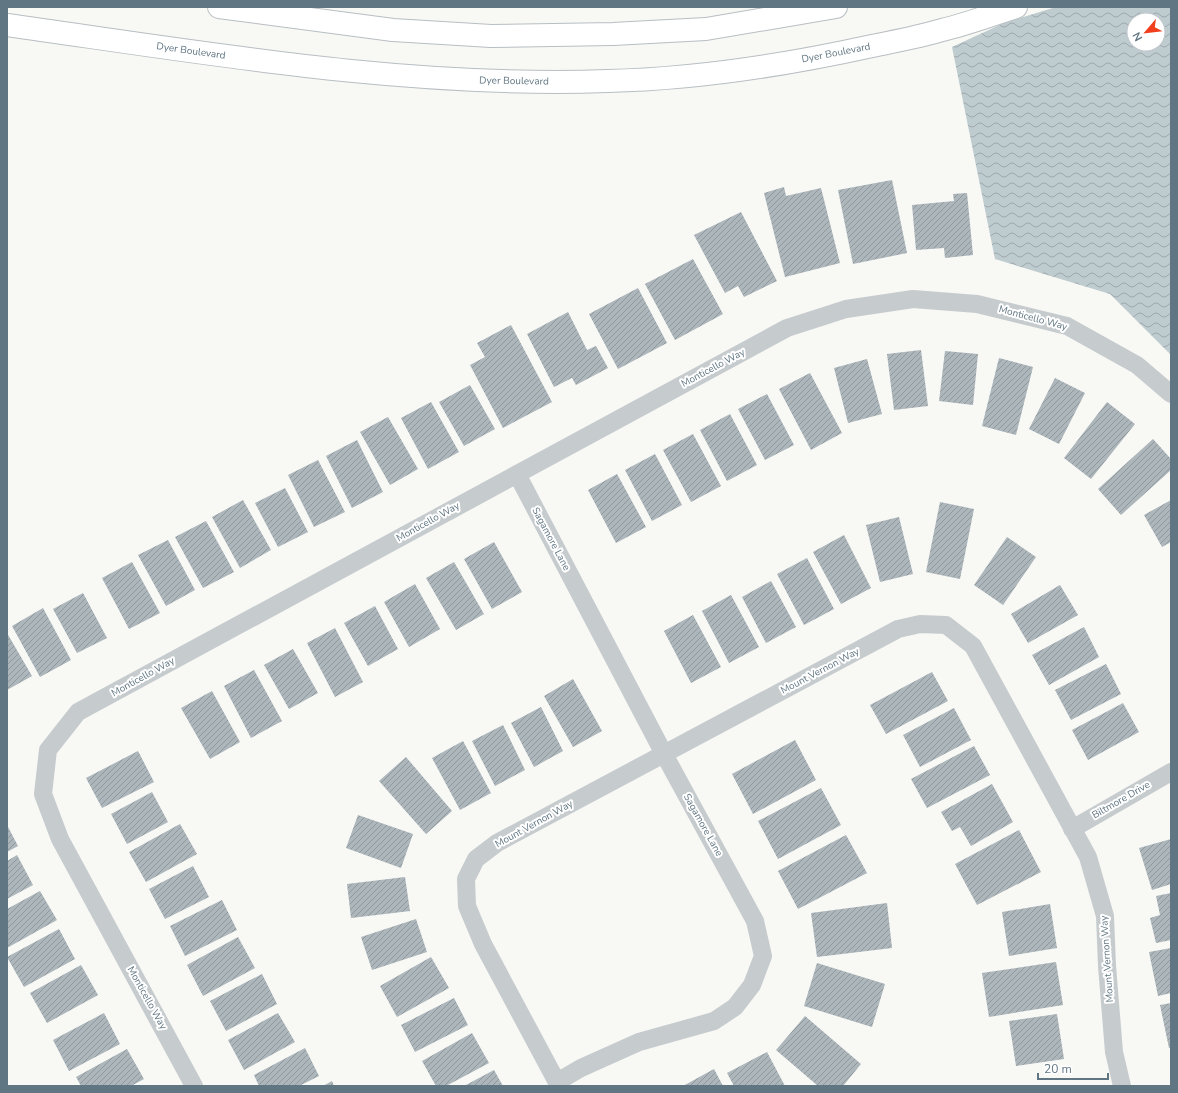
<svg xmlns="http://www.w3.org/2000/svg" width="1178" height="1093" font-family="'Nunito Sans',sans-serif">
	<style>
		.water { fill: url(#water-waves); fill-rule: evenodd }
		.building { fill: url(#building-hatch) }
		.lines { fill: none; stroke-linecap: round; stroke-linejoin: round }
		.secondary-casing { stroke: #b8bec2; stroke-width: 24 }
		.minor { stroke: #c6cbce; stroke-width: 18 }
		.secondary { stroke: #fff; stroke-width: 22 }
		.labels { text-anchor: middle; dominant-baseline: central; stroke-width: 4; stroke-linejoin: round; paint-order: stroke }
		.street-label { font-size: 10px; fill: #617683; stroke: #fff }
	</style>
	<defs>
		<pattern id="water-waves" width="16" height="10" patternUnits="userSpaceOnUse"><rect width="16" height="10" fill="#becbcf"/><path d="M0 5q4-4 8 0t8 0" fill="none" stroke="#9ea9ad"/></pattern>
		<pattern id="building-hatch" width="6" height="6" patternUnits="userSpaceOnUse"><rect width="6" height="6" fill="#acb6bb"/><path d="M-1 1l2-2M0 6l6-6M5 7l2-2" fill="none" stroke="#8f999d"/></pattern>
	</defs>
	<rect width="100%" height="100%" fill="#f8f8f5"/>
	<path class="water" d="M1056 7H1171V355L1110 294 995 259 952 47 1004 23ZM1134 20H1158V44H1134Z"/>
	<path class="building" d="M892 180 907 253 853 264 838 190Z
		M784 187 786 196 821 188 840 263 785 277 764 193Z
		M967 193 973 255 945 258 944 248 916 250 912 205 954 201 953 194Z
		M741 212 777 281 744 297 738 286 725 293 694 235Z
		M693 259 723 314 675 340 645 284Z
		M638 288 667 343 618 369 589 314Z
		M568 312 587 350 596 346 608 368 576 385 572 378 554 387 527 334Z
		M511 325 552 402 503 428 470 365 485 357 477 343Z
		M921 350 928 406 894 410 887 354Z
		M945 351 978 354 973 405 939 401Z
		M999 358 1033 367 1016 435 982 426Z
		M867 359 882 414 848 423 834 368Z
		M810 373 842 433 811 450 779 389Z
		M1055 378 1085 393 1059 444 1029 429Z
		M470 385 495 429 464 446 439 402Z
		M767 394 794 445 765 460 738 409Z
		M431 402 459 452 428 469 401 418Z
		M1107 402 1135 424 1091 479 1064 458Z
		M730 414 757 465 727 481 700 430Z
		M388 417 418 469 390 485 360 432Z
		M693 434 721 486 691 502 663 450Z
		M1153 439 1171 459V470L1121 515 1098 489Z
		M357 440 383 492 352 508 326 456Z
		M655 454 682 505 652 521 625 470Z
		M318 460 345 512 314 527 288 475Z
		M617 474 646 527 616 543 588 490Z
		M285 488 308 532 278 547 255 503Z
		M243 500 271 550 240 568 212 517Z
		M1171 500V542L1162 547 1144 515Z
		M940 502 974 509 960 579 926 572Z
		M899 517 913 574 880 582 866 525Z
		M206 521 234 572 203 588 175 537Z
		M844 535 871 588 841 604 813 552Z
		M1007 537 1036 557 1003 605 974 585Z
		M168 540 195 590 166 606 138 555Z
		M494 542 522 592 492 609 464 559Z
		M807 558 834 609 804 625 777 574Z
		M132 562 160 613 129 629 102 578Z
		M454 562 484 614 456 630 426 578Z
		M771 581 796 627 766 643 742 597Z
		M415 584 440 629 409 647 384 602Z
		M1060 585 1078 615 1028 643 1011 614Z
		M83 593 107 638 77 653 53 609Z
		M731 595 759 647 729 663 702 611Z
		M375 606 398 649 368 666 344 623Z
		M43 608 71 660 40 677 12 626Z
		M693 615 721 667 691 683 664 631Z
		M1084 627 1099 657 1049 685 1032 655Z
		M335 628 363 682 335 697 307 643Z
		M7 633 32 676 7 690Z
		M293 649 318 693 289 709 264 665Z
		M1106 664 1121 694 1071 720 1055 690Z
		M254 670 282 721 251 738 224 686Z
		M932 672 948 701 886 734 870 705Z
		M573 679 602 731 573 747 544 696Z
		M212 691 240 742 210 759 181 708Z
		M1123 703 1139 732 1088 760 1072 730Z
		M541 707 563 751 534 767 511 723Z
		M954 708 971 740 920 767 903 735Z
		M503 725 525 770 495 786 472 741Z
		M795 740 816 780 753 814 732 774Z
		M463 741 491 793 460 810 432 758Z
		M974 746 990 775 927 808 911 779Z
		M138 751 154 782 102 808 86 778Z
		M406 757 452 811 426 834 379 781Z
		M992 784 1013 822 971 846 960 827 952 831 941 812Z
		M821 788 841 825 778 859 758 821Z
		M152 792 168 822 127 844 111 814Z
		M358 815 413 834 401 868 346 848Z
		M180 824 197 854 146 882 129 852Z
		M7 825 18 846 7 852Z
		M1019 830 1041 872 977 905 955 864Z
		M846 835 867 873 798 909 778 871Z
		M1171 839V884L1152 890 1139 848Z
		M17 855 33 885 7 899V861Z
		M193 866 209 897 165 919 149 889Z
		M405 877 410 911 351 918 347 884Z
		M40 891 57 920 7 948V909Z
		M1171 893V940L1156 943 1150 918 1160 915 1156 896Z
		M222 900 237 930 185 956 170 926Z
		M887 903 892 948 817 957 811 913Z
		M1050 904 1057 948 1009 956 1002 912Z
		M416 919 427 952 372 970 361 937Z
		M59 929 75 959 24 987 7 957Z
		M238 937 255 968 203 996 187 965Z
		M1171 948V993L1158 996 1149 952Z
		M431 957 449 988 397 1017 380 986Z
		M1056 962 1063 1005 989 1017 982 973Z
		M817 963 885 984 872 1027 804 1006Z
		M81 965 98 995 47 1023 30 993Z
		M262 974 277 1004 226 1031 210 1001Z
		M454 998 468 1025 415 1052 401 1025Z
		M1171 1003V1048H1169L1160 1005Z
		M104 1013 120 1044 69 1071 53 1040Z
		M278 1013 295 1042 244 1070 228 1040Z
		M1057 1014 1064 1059 1016 1066 1009 1021Z
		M805 1016 861 1064 843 1086H818L776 1050Z
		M472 1033 489 1063 446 1086H436L422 1061Z
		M305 1048 319 1076 299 1086H259L254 1075Z
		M127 1049 144 1079 131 1086H81L76 1077Z
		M767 1052 785 1086H734L727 1073Z
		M714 1069 723 1086H683Z
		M494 1070 503 1086H464Z
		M332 1081 334 1086H323Z"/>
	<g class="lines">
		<g class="secondary-casing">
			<path id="secondary" d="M219 7 393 30 491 36 613 34 706 29 836 7
				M7 25C206 53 406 88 608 81 697 79 786 65 872 46 896 41 919 37 942 30 967 24 991 15 1016 7"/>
		</g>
		<path class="minor" d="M517 474 664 754 755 921 763 956 752 985 735 1007 714 1021 639 1042 581 1068 557 1082
			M1072 829 1171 772
			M194 1086 60 839 43 794 48 750 78 712 787 328 846 309 913 299 977 304 1067 326 1137 365 1171 394
			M559 1086 483 944 467 906 466 879 476 859 497 843 898 629 920 624 946 625 973 646 1088 857 1105 916 1107 966 1114 1052 1122 1086"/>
		<use href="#secondary" class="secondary"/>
	</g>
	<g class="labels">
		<g class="street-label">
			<text transform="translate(191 51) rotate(8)">Dyer Boulevard</text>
			<text transform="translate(836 53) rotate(-11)">Dyer Boulevard</text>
			<text transform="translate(514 81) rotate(1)">Dyer Boulevard</text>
			<text transform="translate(1033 318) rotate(15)">Monticello Way</text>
			<text transform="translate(713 368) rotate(-28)">Monticello Way</text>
			<text transform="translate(428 522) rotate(-29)">Monticello Way</text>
			<text transform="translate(551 539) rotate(62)">Sagamore Lane</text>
			<text transform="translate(820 671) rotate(-28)">Mount Vernon Way</text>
			<text transform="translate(143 677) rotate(-29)">Monticello Way</text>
			<text transform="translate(1121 800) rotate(-30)">Biltmore Drive</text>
			<text transform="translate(534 824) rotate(-29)">Mount Vernon Way</text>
			<text transform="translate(703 825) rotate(61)">Sagamore Lane</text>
			<text transform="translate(1107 959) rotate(-94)">Mount Vernon Way</text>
			<text transform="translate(147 998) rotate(61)">Monticello Way</text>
		</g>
	</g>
	<rect width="1178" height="1093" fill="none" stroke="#617683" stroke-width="16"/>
	<g transform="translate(1146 32) rotate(242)"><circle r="19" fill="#ffffff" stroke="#c0c8cd"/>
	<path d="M0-3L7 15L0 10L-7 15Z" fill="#f13e1c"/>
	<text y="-6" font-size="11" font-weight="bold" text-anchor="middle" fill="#617683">N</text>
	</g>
	<path d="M1038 1073v6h70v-6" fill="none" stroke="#617683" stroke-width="2"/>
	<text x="1044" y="1073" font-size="12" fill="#617683" stroke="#ffffff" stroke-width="3" paint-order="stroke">20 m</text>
</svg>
